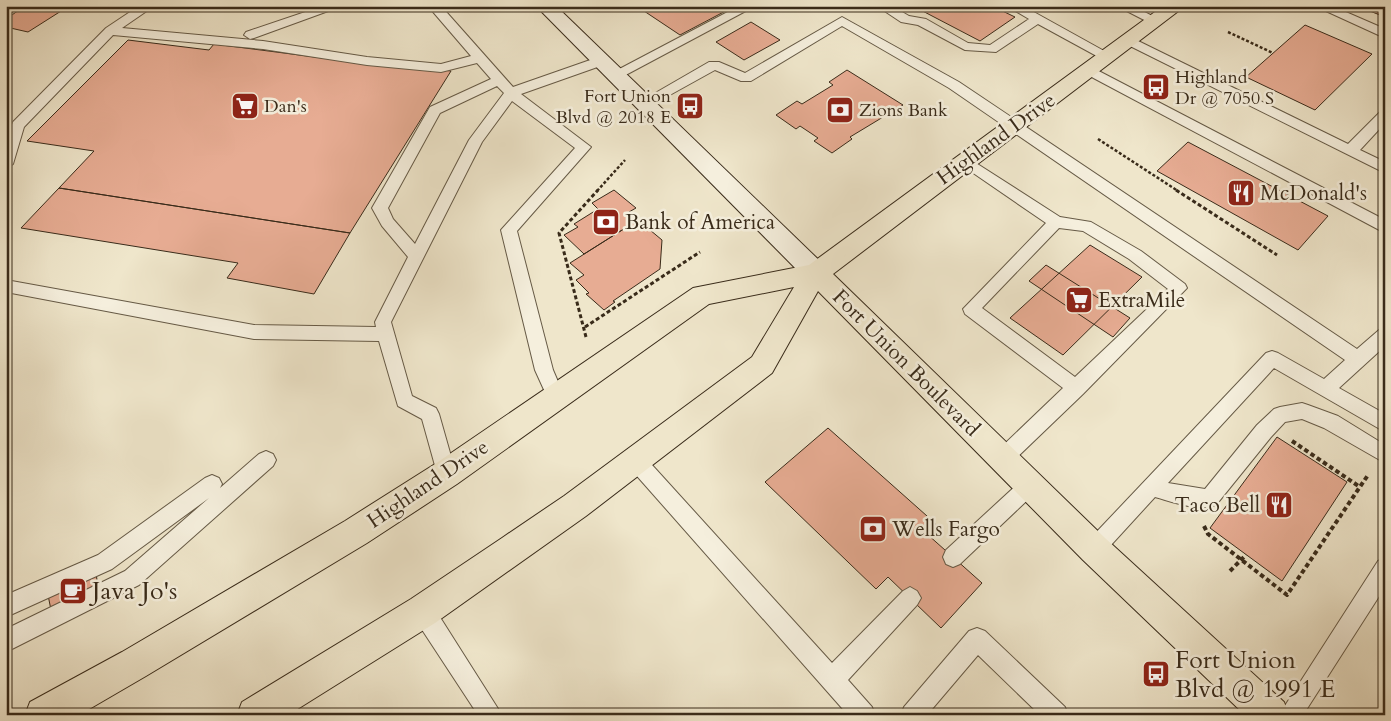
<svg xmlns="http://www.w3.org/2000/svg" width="1391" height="721" font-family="Cardo,serif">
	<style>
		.building { fill: #e7ac93; stroke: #392b1a }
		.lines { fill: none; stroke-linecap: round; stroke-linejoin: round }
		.lane-casing { stroke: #665a46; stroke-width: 2 }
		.secondary-casing { stroke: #392b1a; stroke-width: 2 }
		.primary-casing { stroke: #392b1a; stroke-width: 2 }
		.path-far2 { stroke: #392b1a; stroke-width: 2.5; stroke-dasharray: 3 2; stroke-linecap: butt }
		.path-far1 { stroke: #392b1a; stroke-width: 3; stroke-dasharray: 4 2.5; stroke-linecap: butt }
		.path { stroke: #392b1a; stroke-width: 4; stroke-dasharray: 4.5 3; stroke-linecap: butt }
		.lane { fill: #f5efdd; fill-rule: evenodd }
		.secondary { fill: #f5efdd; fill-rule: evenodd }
		.primary { fill: #efe6cb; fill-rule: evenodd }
		.labels { text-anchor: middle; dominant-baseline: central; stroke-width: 5; stroke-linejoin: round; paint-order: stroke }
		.far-poi-label { font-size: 18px; fill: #392b1a; stroke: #f5efdd; text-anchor: start }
		.street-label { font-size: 21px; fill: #392b1a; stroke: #f5efdd }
		.poi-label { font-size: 21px; fill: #392b1a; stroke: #f5efdd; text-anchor: start }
		.near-poi-label { font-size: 25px; fill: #392b1a; stroke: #f5efdd; text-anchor: start }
	</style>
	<rect width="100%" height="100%" fill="#efe6cb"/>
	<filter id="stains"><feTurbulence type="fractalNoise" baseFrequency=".004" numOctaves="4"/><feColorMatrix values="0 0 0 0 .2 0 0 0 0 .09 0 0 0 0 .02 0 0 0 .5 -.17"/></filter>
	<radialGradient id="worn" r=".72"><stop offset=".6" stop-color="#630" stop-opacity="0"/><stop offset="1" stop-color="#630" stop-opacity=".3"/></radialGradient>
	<path class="building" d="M25 6H69L28 32 6 27V19Z
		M640 6H735L680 35 638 7Z
		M913 6H992L1015 17 980 41Z
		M1357 6H1385V17Z
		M751 22 780 40 744 60 716 42Z
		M1305 25 1372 54 1315 110 1246 77Z
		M128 40 209 50 214 44 377 65 379 62 451 71 350 233 59 188 94 151 27 141Z
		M847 70 903 105 850 137 852 139 832 153 814 141 818 138 800 126 796 129 776 115 797 101 802 104 833 85 829 82Z
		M1188 142 1328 216 1298 250 1157 171Z
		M59 188 350 233 314 294 227 278 238 263 21 228Z
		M614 190 636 208 629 212 638 220 584 254 564 235 578 227 574 224 598 209 592 203Z
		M638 220 662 240 660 269 613 301 615 302 604 310 586 294 589 293 576 280 584 275 570 263Z
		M1090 245 1142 277 1063 355 1010 318Z
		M1046 265 1130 318 1113 337 1029 281Z
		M828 428 936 524 927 534 982 583 941 628 888 577 876 589 765 482Z
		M1277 437 1347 482 1282 581 1210 528Z
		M96 573 98 587 51 610 48 595Z"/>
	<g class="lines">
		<g class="lane-casing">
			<path id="lane" d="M139 6H154L122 28 263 41 367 57 441 64 471 56 428 6H441L513 87 596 58H606L607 61 606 64 521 94 591 147 517 231 553 370 565 398 562 403 556 406 550 403 535 370 501 230 575 148 512 101 482 142 391 322 412 396 436 408 439 414 456 474 453 480 446 483 439 480 422 419 398 406 379 341 254 339 6 292V280L254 325 376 327 375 322 408 257 382 226 372 208 430 107 491 79 477 63 441 72 367 65 263 49 113 35 24 127 13 164 6 169V140L13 122 106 28ZM497 86 504 93 469 140 415 244 393 219 388 208 440 113Z
				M323 6H342L254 38 250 39 244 35 246 32Z
				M739 6H755L620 78H610L608 75Z
				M877 6H892L909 16 926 19 968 43 990 45 1029 19 1007 6H1023L1115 57 1109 61 1104 60 1038 24 996 52 965 50 918 25 901 22Z
				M1117 6H1133L1162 21 1160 24H1152Z
				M1315 6H1332L1385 29V38Z
				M842 17 959 82 1357 349 1379 330 1385 328V346L1339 388 1385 414V432L1274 368 1168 483 1205 489 1257 425 1274 409 1280 407 1302 403 1308 405 1338 416 1385 445V463L1324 428 1302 419 1285 422 1271 437 1216 505C1198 512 1173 502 1155 497L1101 556 1094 559 1087 556 1084 549 1087 542 1266 353 1272 351 1278 353 1324 379 1345 360 949 88 842 26 751 81H741L715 70 650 106H640L638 103 709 62H719L745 73Z
				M1130 37 1348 144 1380 112 1385 111V123L1360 150 1385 162V173L1126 44 1124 41Z
				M1091 67 1385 220V233L1086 74 1084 71 1086 68Z
				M965 156 1060 217 1091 222 1141 251 1185 284 1187 288 1083 394 1009 465 1002 468 995 465 992 459 995 453 1063 388 965 314 963 309 1046 223 960 164 958 161ZM1059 228 1083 231 1129 259 1168 289 1075 377 982 308Z
				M266 451 273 454 276 460 273 466 139 585 6 652V629L125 571 209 498 112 569 6 617V595L98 555 205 478 212 475 219 478 222 484 220 488 259 454Z
				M636 452 643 455 832 663 903 591 910 587 917 591 921 598 917 605 848 680 872 707 875 715H848L629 467 626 461 629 455Z
				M1029 477 1036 480 1039 486 1036 492 960 564 953 567 946 564 943 557 946 550 1022 480Z
				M1385 558V587L1303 715H1279L1378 561Z
				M423 600 431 603 502 715H478L415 619 412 611 415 603Z
				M977 628 985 631 1065 707 1068 715H1040L978 655 927 715H901L904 707 969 631Z"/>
		</g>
		<g class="secondary-casing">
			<path id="secondary" d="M536 6H556L825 266 829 273 825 280 816 283 807 280Z"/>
		</g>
		<g class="primary-casing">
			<path id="primary" d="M1163 6H1185L833 274 1105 538 1284 702 1289 715H1245L1083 560 818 291 772 373 586 516 435 623 288 715H237L242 702 411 599 502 538 564 496 752 357 794 287 709 304 457 484 367 543 146 676 79 715H25L30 702 122 652 345 521 435 464 693 288 809 265Z"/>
		</g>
		<path class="path-far2" d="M1228 32 1273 53
			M1098 139 1178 191
			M597 191 625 160"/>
		<path class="path-far1" d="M1176 190 1277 255
			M585 327 700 252
			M586 337 559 233 598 190"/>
		<path class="path" d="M1292 441 1360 487
			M1204 526 1208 534 1287 595 1368 475
			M1230 571 1246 555"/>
		<use href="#lane" class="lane"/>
		<use href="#secondary" class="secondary"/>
		<use href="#primary" class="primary"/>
	</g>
	<defs>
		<g id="bus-square" transform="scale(1.4375)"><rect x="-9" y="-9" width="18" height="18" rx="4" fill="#8f2418" stroke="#f5efdd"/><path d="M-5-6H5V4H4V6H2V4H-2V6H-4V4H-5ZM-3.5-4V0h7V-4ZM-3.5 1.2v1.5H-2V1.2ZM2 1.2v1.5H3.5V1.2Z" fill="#fff"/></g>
		<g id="supermarket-square" transform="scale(1.4375)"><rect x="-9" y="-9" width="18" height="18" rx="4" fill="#8f2418" stroke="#f5efdd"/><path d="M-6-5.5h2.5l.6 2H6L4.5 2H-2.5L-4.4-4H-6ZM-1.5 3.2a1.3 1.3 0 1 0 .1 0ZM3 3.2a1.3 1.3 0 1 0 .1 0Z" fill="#fff"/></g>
		<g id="bank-square" transform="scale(1.4375)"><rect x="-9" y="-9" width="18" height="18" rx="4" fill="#8f2418" stroke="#f5efdd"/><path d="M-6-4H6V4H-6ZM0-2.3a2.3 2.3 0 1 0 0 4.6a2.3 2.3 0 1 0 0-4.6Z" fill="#fff"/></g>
		<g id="restaurant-square" transform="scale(1.4375)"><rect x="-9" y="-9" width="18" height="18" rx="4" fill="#8f2418" stroke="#f5efdd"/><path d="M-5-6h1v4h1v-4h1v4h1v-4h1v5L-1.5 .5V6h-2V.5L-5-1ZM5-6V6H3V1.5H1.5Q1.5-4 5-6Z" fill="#fff"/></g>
		<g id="cafe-square" transform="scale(1.4375)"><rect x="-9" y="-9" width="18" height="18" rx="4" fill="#8f2418" stroke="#f5efdd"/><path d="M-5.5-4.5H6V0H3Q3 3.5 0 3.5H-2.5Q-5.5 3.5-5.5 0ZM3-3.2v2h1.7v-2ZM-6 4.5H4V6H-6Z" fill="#fff"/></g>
	</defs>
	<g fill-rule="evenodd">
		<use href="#bus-square" x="1156" y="87"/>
		<use href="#supermarket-square" x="245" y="106"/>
		<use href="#bus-square" x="690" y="106"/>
		<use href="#bank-square" x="840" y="110"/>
		<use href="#restaurant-square" x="1241" y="193"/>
		<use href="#bank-square" x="606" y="222"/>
		<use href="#supermarket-square" x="1079" y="300"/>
		<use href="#restaurant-square" x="1279" y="505"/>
		<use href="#bank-square" x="873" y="529"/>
		<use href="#cafe-square" x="73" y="591"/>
		<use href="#bus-square" x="1156" y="674"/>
	</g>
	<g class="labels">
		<g class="far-poi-label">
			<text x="1175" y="77">Highland<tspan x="1175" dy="21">Dr @ 7050 S</tspan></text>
			<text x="671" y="96" text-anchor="end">Fort Union<tspan x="671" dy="21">Blvd @ 2018 E</tspan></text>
			<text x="264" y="106">Dan's</text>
			<text x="859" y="110">Zions Bank</text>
		</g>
		<g class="street-label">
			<text transform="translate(996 139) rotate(-36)">Highland Drive</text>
			<text transform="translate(906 363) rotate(45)">Fort Union Boulevard</text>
			<text transform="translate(428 484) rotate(-34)">Highland Drive</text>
		</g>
		<g class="poi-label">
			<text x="1260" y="193">McDonald's</text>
			<text x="625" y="222">Bank of America</text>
			<text x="1098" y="300">ExtraMile</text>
			<text x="1260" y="505" text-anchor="end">Taco Bell</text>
			<text x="892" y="529">Wells Fargo</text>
		</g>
		<g class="near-poi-label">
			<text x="92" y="591">Java Jo's</text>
			<text x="1175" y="660">Fort Union<tspan x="1175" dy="29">Blvd @ 1991 E</tspan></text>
		</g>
	</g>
	<rect width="1391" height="721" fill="none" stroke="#efe6cb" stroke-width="25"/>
	<rect x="8" y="8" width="1376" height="706" fill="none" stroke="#392b1a" stroke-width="2.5"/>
	<rect x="12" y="12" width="1366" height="696" fill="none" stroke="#392b1a"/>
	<rect width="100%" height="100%" filter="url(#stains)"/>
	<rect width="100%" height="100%" fill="url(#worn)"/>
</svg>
